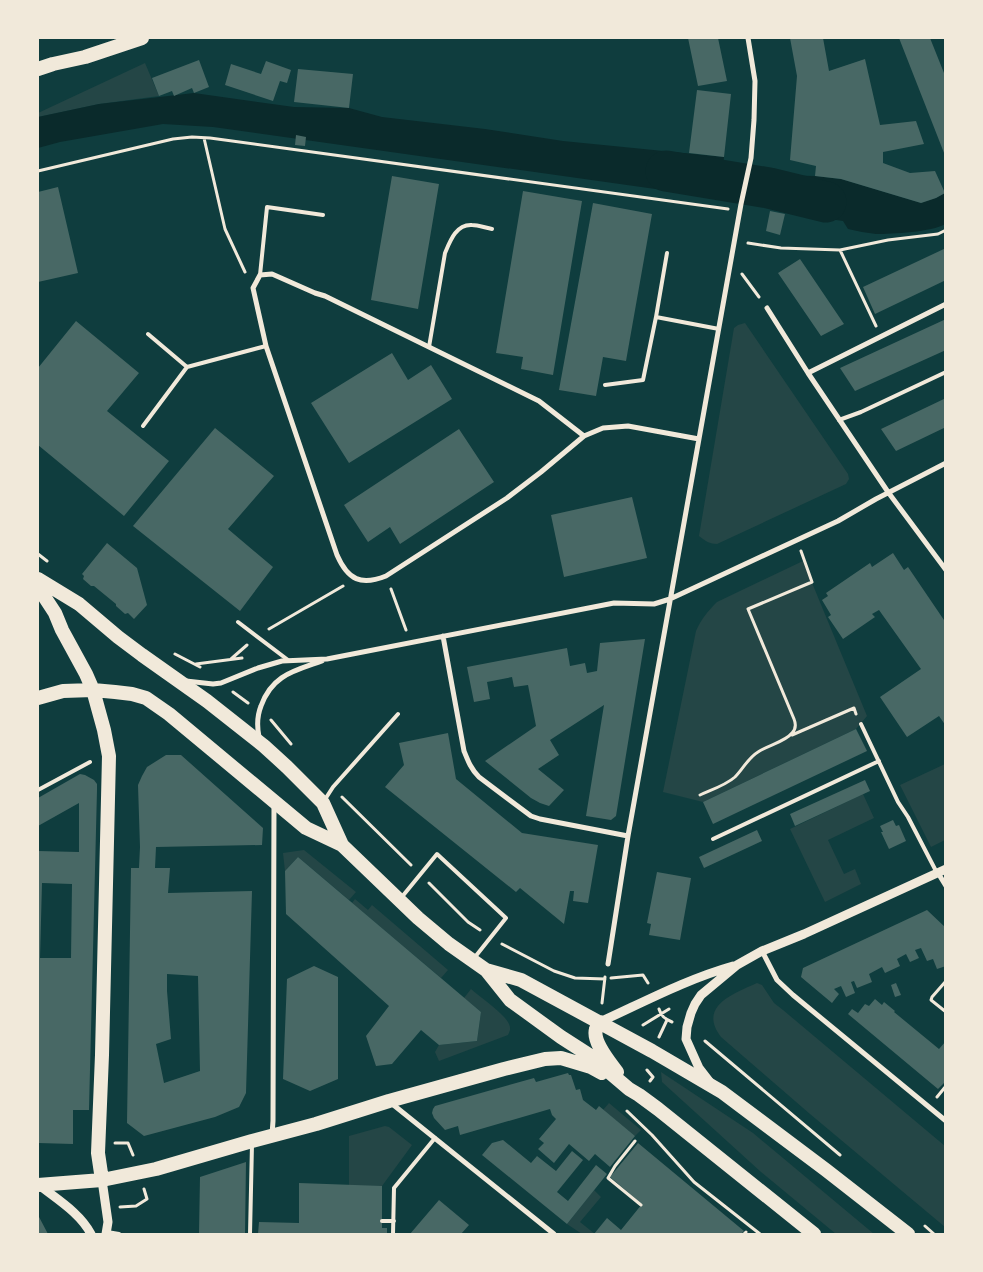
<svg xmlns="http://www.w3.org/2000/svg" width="983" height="1272" font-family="'Asap Condensed',sans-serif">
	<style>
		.green { fill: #244646 }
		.water { fill: #0a2a2b }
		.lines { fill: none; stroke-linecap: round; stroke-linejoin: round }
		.river { stroke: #0a2a2b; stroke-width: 41 }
		.building { fill: #486865; fill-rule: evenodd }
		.path { stroke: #f1e9da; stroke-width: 3 }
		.service { stroke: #f1e9da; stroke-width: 4 }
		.minor { stroke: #f1e9da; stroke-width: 5 }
		.tertiary { stroke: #f1e9da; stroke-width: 9 }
		.trunk { stroke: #f1e9da; stroke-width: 14 }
	</style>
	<rect width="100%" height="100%" fill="#0f3d3e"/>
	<path class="green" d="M145 63 159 96 99 104 38 117V113Z
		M745 323 848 474 849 479 846 484 717 544C710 544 705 541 699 536L734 328 738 325Z
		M803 561 867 716 856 729 703 802 663 792 696 631C701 619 708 611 717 602Z
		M945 764V840L931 847 900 785Z
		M863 794 874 818 828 840 844 874 855 869 861 884 825 902 790 829Z
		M304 850 356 892 349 900 298 857 285 871 283 853Z
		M355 899 368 910 372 905 448 970 441 978 352 903Z
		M757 983 762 985 774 1003 783 1010 945 1146V1227L810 1114 721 1037C697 1006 735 993 757 983Z
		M471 989C480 997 505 1014 509 1024 511 1028 510 1031 508 1035L439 1061 435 1052 439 1045 477 1041 481 1012 464 998Z
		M661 1072 753 1133 874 1234H836L761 1172 662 1082Z
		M609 1103 641 1130 635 1136 603 1110Z
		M385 1126 389 1127 412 1145 382 1186H349V1136Z
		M594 1190 601 1197 580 1222 595 1234H582L567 1224Z"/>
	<path class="water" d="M194 93 294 107 349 108 382 117 485 129 563 141 724 157 720 200 705 196 213 127 163 124 60 142 38 148V117L99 104Z
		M772 175 815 176 841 179 921 203 936 198 945 193V224C932 232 892 234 876 234 867 233 857 231 848 229L843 221 815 217 769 202Z"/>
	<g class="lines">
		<path class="river" d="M666 171 769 188 826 202"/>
	</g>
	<path class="building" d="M688 38H718L727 81 698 86Z
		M790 38H823L829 71 865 59 880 125 916 121 924 144 883 152V163L910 173 935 171 945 193 936 198 921 203 841 179 815 176 816 166 790 160 797 76Z
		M899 38H930L946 78V158Z
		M199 60 209 87 194 93 192 88 174 96 172 91 159 96 152 78Z
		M266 61 291 70 287 83 280 81 273 101 225 85 231 64 261 74Z
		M298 69 353 74 349 108 294 102Z
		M697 90 731 94 724 157 689 153Z
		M296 135 306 137 305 146 295 145Z
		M392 176 439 184 418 309 371 300Z
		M58 187 78 273 38 282V192Z
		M523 191 582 201 553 375 521 369 523 357 496 353Z
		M593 203 652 214 626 361 603 357 596 396 559 390Z
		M770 211 785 214 780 235 766 231Z
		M946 248V280L875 314 863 287Z
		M800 259 844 324 821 336 778 273Z
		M946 319V350L855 391 840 368Z
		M76 321 139 373 107 411 169 461 124 516 38 445V368Z
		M392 353 408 380 431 365 452 399 349 463 311 403Z
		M946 398V427L896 451 881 429Z
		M215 428 274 476 228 529 273 567 240 611 133 526Z
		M459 429 494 482 400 544 390 527 368 542 344 505Z
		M632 497 647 558 564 577 551 515Z
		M107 543 137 568 147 605 134 619 128 613 125 614 116 606V604L94 586H91L83 579 84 576 82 574Z
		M893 553 904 570 908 567 946 623V726L939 716 907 737 880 697 921 669 879 610 872 614 875 617 843 639 828 617 831 615 822 600 828 596 826 593 870 563 872 567Z
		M645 639 616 816 611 820 586 816 604 705 550 740 559 755 538 769 564 790 549 806 540 803 531 798 485 761 536 726 528 685 514 687 512 677 487 682 490 699 474 702 467 667 567 648 570 666 585 663 587 673 597 671 600 643Z
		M856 729 867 751 713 824 703 802Z
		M448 733 456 779 522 833 598 845 588 903 573 901 574 891H570L564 924 520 888 516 892 385 787 404 765 399 743Z
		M166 755H181L263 828 262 845 156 847 155 868H170L168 893 252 891 246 1093 239 1107 215 1117 144 1136 127 1123 131 868H139L140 847 138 785 142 776 147 767ZM167 974 198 976 200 1071 164 1083 156 1044 171 1039 167 991Z
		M80 774 85 775 94 780 97 784V790L89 1110H73V1144L38 1143V851L79 852V803L38 826V798ZM42 883 72 884 71 958H40Z
		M865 780 870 791 795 826 790 814Z
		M893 820 896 826 899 825 906 841 889 849 881 832H883L880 826Z
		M757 830 762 841 704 868 699 857Z
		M298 857 481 1012 477 1041 439 1045 421 1030 392 1064 376 1066 366 1036 389 1006 286 914 285 871Z
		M657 872 691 878 680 940 649 935 651 924 647 923Z
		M927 910 946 928V966L937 969 933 959 927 961 921 948 915 950 919 958 910 962 906 954 897 959 900 966 885 973 882 967 869 974 872 982 857 988 854 981 851 982 855 993 846 997 841 986 834 989 839 994 832 1003 801 977 803 968Z
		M314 966 338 977V1079L310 1091 283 1079 287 979Z
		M896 983 901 995 895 997 891 985Z
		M875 999 882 1005 884 1002 895 1011 894 1012 939 1049 946 1041V1081L938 1089 848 1014 852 1009 858 1013 865 1004 869 1006Z
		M568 1073 569 1075H571L576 1090 580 1089 583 1100 596 1110 599 1106 635 1136 610 1167 595 1154 589 1161 569 1144 554 1163 538 1149 544 1143 539 1139 556 1119 552 1115 550 1109 460 1135 458 1126 445 1130 434 1118 432 1113 433 1109 435 1106 534 1078 536 1082Z
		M503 1140 531 1163 537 1156 556 1171 572 1151 583 1160 557 1192 568 1201 596 1165 607 1174 567 1224 482 1155 492 1143Z
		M638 1143 744 1231 741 1234H681L679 1233 678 1234H594L607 1218 621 1230 642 1204 610 1177Z
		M246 1162 245 1234H199L200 1177Z
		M299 1183 382 1186V1228H387V1234H258L259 1222 299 1223Z
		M439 1200 469 1225 461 1234H410Z
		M38 1215 48 1234H38Z"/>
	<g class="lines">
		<path class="path" d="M204 138 225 229 245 272
			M38 171 173 139 192 137 210 138 728 209
			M748 243 781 248 840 250 888 240 938 234 946 230
			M840 250 876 326
			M742 274 759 297
			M38 554 47 561
			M391 589 406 630
			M269 629 343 586
			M175 654 200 667
			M231 659 247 645
			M196 664 242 658
			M233 692 248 703
			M271 720 291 744
			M792 735 854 708 856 714
			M700 795C711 790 726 785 735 777 743 769 748 758 758 752 768 745 785 742 792 733 796 729 796 724 794 719L748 609 812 582 801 551
			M342 797 411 865
			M429 883 468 922 480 930
			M502 944 554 971 575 978 605 979
			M611 978 643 975 648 983
			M946 981 932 997 931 1000 946 1012
			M602 1003 605 977
			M659 1009C661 1016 665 1019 672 1022
			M643 1025 669 1009
			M659 1037 667 1020
			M705 1041 840 1155
			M647 1070 653 1077 650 1081
			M937 1097 946 1086
			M627 1111 652 1135 694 1182 760 1234
			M635 1141 615 1166 608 1178 641 1205
			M115 1143H128L133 1155
			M120 1207 136 1206 147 1199 144 1189
			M925 1226 934 1234
			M744 1234 746 1232"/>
		<path class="service" d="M260 275 267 207 323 215
			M656 317 667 253
			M148 334 187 367
			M429 347 445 253C450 241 456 224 472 225 478 225 486 228 492 229
			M605 385 643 380 656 317 719 329
			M839 420 861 412 946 372
			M143 426 187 367 266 346
			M238 622 288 660
			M861 724 898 802 908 817 937 873
			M38 790 90 762
			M324 801 333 787 398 714
			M713 839 879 761
			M401 898 437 854 506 918 475 957
			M382 1221H394
			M107 1232 119 1234
			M250 1234 252 1144
			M393 1234 394 1188 435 1138"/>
		<path class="minor" d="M767 308 808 373 888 492 946 570
			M808 373 946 304
			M584 436 539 401 325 296 315 293 272 274 260 275 253 288 266 346 337 555C348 580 361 586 386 576L507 498 541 472 584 436 603 428 628 426 699 439
			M443 636 464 751C468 761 471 769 479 777L531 816 540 819 628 836
			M186 681 213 684 221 683 258 668 282 661 327 659 614 603 654 604 670 599 838 521 876 499 946 463
			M259 737C257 727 257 716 261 706 272 675 294 671 322 661
			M938 873 946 886
			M762 951 777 980 793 995 946 1121
			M608 964 628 836 741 204 751 158 754 120 755 81 748 38
			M391 1103 554 1234
			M272 1135 273 1121 274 803"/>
		<path class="tertiary" d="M600 1022C644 1002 687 979 733 966
			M709 1081 699 1068 686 1039 687 1027 691 1013 695 1004 701 995 737 965 762 951 804 934 946 869
			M102 1180 108 1222 106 1234
			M39 1185C58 1200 80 1213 91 1234"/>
		<path class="trunk" d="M38 69 53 64 85 57 142 38
			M38 579 79 604 118 637 142 655 207 701 264 746 287 767 323 803 342 845
			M38 587 55 613 62 630 86 674 93 690 104 730 109 756 102 1055 98 1153 102 1180
			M38 698 63 691 93 690 115 692 132 694 146 698 169 714 306 828 342 845 418 918 449 944 486 970 510 1000 561 1037 589 1055 629 1089 639 1095 658 1109 814 1234
			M486 970 521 980 652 1051 722 1092 826 1170 908 1234
			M600 1022C599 1024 596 1028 596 1029 592 1042 610 1062 617 1072
			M38 1185 102 1180 156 1169 252 1141 316 1124 389 1101 504 1069 545 1059 561 1058 591 1067 602 1073"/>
	</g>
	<rect width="983" height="1272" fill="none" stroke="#f1e9da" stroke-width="78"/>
</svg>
